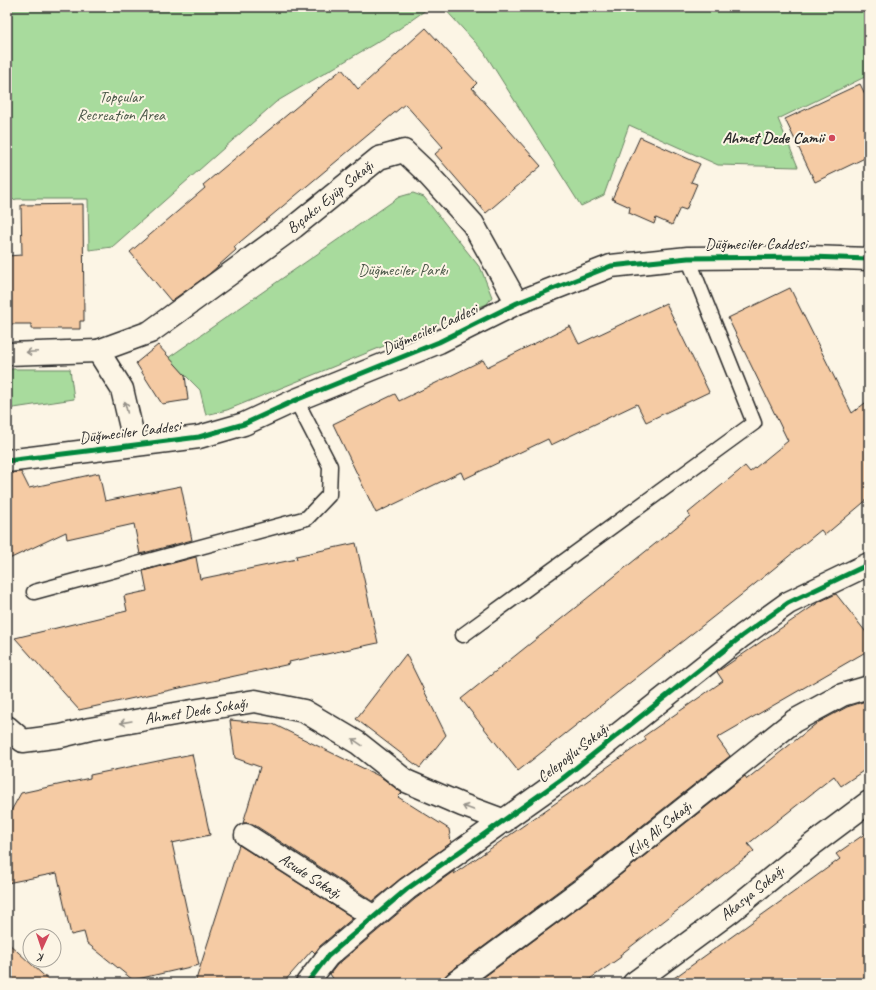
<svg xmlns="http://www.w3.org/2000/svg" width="876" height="990" font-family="Caveat,sans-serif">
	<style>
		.green { fill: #a8db9d; stroke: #6a8364 }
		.building { fill: #f5cba4; stroke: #2b2b2b }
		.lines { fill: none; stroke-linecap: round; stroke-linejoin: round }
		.lane-casing { stroke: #2b2b2b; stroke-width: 17 }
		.street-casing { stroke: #2b2b2b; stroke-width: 25 }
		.secondary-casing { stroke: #2b2b2b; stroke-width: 25 }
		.lane { stroke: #fcf5e5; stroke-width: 14 }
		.street { stroke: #fcf5e5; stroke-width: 22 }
		.secondary { stroke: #fcf5e5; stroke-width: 22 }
		.cycleway-casing { stroke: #fcf5e5; stroke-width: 8 }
		.cycleway { stroke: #00873e; stroke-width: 5 }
		.oneway { stroke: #949088 }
		.poi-dot { fill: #d1495b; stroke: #fcf5e5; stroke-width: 1.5 }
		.labels { text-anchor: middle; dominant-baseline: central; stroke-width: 4; stroke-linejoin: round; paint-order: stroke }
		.park-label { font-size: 16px; fill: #4a5748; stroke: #fcf5e5 }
		.poi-label { font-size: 16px; font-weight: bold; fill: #2b2b2b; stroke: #fcf5e5; text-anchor: end }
		.street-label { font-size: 16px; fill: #2b2b2b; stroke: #fcf5e5 }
	</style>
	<rect width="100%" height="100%" fill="#fcf5e5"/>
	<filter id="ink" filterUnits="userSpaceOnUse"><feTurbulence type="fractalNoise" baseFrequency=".025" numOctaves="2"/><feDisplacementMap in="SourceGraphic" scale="8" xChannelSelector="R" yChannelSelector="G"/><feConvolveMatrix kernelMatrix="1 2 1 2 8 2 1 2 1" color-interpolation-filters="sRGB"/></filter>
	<g filter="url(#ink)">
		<path class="green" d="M7 7H430L396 31 276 102 112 247 89 250 88 199H17L7 201Z
			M443 7H869V75L778 119 798 167 718 165 629 125 604 195 581 206 484 52Z
			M413 193 424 197 481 269 492 297 487 304 227 410 206 415 200 390 168 358 399 197Z
			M7 369H70L74 399 7 409Z"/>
		<path class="building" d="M426 28 477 83 472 88 541 166 486 213 435 154 443 147 405 104 234 247 236 250 208 275 171 301 130 252 205 188 203 185 342 69 358 89Z
			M860 84 869 102V156L815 182 785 119Z
			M640 137 700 164 691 182 697 184 686 210 680 208 672 225 656 218 654 224 629 213 630 207 612 199Z
			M83 204 84 321H80V329H31V324H7V256L22 255 21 205Z
			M790 288 852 413 869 400V498L825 535 821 530 750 588 518 771 461 699 690 516 688 513 745 466 750 472 788 441 728 318Z
			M666 303 709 392 646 422 637 404 551 445 548 439 464 479 461 472 376 513 333 424 395 394 399 401 483 360 487 367 570 326 579 344Z
			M158 345 185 375 188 400 162 404 136 363Z
			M21 472 29 488 99 473 105 501 181 486 192 540 140 554 134 524 67 539 66 532 7 560V473Z
			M356 543 378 643 289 662 290 664 79 710 15 638 127 611 124 596 147 591 143 571 196 557 200 579 297 559 296 556Z
			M836 594 869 636V650L717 738 730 756 580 875 448 973 444 978 443 983H336L330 974 337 965 415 899 454 871V874L646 740 644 736 723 681 717 672 819 602Z
			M406 654 446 735 420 768 356 719Z
			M869 700V767L841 786 834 776 748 844 754 851 620 955 621 957 584 983H476L595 895 745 776 747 779 817 723 847 707Z
			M230 720 273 724 381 777 402 793 398 797 449 829 451 843 400 879 373 901 253 824 247 823H243L260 767 235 758Z
			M192 754 210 835 172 843 199 965 133 980 87 943 84 932 71 935 57 873 7 883V818L21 793 90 778V775Z
			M869 831V983H667L840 859 836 854Z
			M239 845 353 918 320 946 315 953 312 950 283 983H195Z
			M7 942 52 983H7Z"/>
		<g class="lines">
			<g class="lane-casing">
				<path id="lane" d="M34 592 307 518 329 495 330 466 296 400
					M463 635 754 423 688 258"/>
			</g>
			<g class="street-casing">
				<path id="street" d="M98 351 150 332 294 227 379 158 404 151 424 170 473 224 517 303
					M7 727 23 741 61 736 90 729 186 712 255 701 304 711 358 743 406 781 462 805 505 821
					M246 835 374 917
					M307 983 328 956 407 889 562 779 742 636 788 603 869 564
					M455 983 588 885 794 721 842 695 869 687
					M634 983 729 913 813 844 869 802"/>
			</g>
			<g class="secondary-casing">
				<path id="secondary" d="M7 354 98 351 122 389 135 445
					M7 461 199 437 244 424 296 400 439 342 517 303 611 266 688 258 810 257 869 259"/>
			</g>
			<use href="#lane" class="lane"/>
			<use href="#street" class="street"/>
			<use href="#secondary" class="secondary"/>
			<g class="cycleway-casing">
				<path id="cycleway" d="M7 461 199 437 244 424 296 400 439 342 517 303 611 266 688 258 810 257 869 259
					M307 983 328 956 407 889 562 779 742 636 788 603 869 564"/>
			</g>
			<use href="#cycleway" class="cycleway"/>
		</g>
		<defs><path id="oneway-shaft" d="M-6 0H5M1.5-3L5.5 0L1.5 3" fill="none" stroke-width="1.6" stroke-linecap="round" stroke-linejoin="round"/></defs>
		<g class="oneway">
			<use href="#oneway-shaft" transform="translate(32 352) rotate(177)"/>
			<use href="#oneway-shaft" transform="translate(126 407) rotate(-103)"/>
			<use href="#oneway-shaft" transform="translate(126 722) rotate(170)"/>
			<use href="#oneway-shaft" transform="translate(357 742) rotate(-146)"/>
			<use href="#oneway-shaft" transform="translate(468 808) rotate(-160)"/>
		</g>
	</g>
	<circle class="poi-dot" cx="832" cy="138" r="4"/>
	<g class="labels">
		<g class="park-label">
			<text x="121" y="97">Topçular<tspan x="121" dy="18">Recreation Area</tspan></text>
			<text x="403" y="270">Düğmeciler Parkı</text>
		</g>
		<g class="poi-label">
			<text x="824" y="138">Ahmet Dede Camii</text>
		</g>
		<g class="street-label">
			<text transform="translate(330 197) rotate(-39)">Bıçakcı Eyüp Sokağı</text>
			<text x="756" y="244">Düğmeciler Caddesi</text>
			<text transform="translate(430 329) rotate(-24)">Düğmeciler Caddesi</text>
			<text transform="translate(130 432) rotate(-7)">Düğmeciler Caddesi</text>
			<text transform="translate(196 711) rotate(-9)">Ahmet Dede Sokağı</text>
			<text transform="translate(573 753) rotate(-38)">Celepoğlu Sokağı</text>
			<text transform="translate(659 829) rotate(-39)">Kılıç Ali Sokağı</text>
			<text transform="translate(310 876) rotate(33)">Asude Sokağı</text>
			<text transform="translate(752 893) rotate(-39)">Akasya Sokağı</text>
		</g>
	</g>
	<rect width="876" height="990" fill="none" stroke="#fcf5e5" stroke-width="24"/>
	<rect x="12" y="12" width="852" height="966" fill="none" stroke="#2b2b2b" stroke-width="1.5" filter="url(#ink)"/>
	<g transform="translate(42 948) rotate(183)"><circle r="19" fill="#fcf5e5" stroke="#a8a49b"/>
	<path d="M0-3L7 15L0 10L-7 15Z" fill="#d1495b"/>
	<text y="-6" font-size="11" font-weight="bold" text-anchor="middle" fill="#2b2b2b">K</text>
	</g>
</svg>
